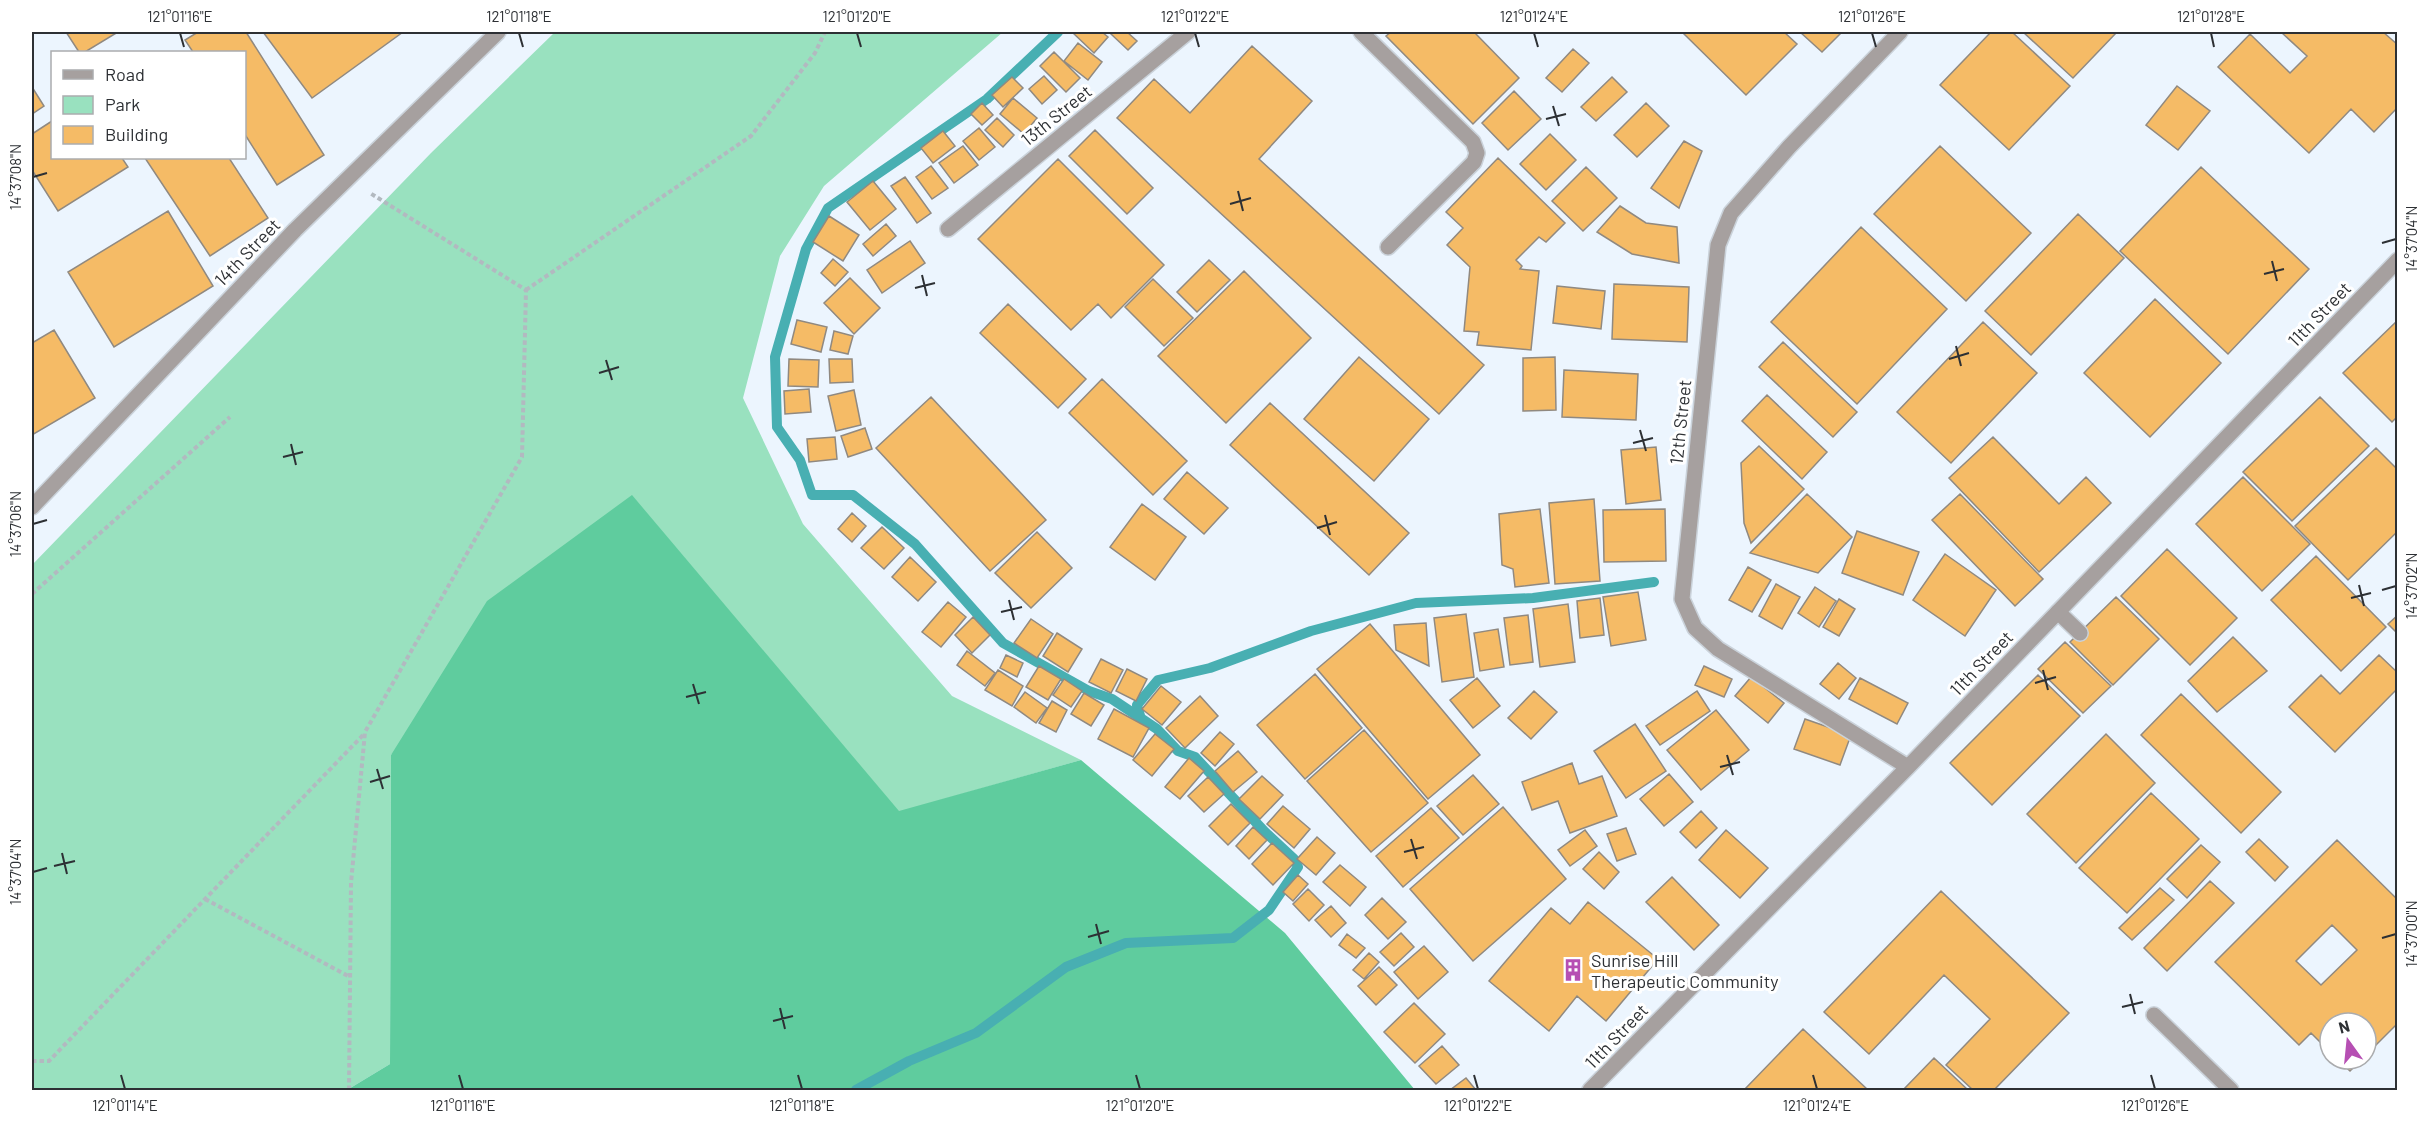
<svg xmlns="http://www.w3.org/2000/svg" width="2429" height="1122" font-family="Barlow,sans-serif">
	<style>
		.green { fill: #99e1bf }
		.forest { fill: #5fcc9e }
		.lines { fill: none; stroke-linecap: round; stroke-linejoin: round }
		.stream { stroke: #48afb2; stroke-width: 10 }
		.building { fill: #f5bb66; stroke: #908980; stroke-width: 1.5; fill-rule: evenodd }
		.service-casing { stroke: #cad2da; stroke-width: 18 }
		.minor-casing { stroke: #cad2da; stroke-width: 18 }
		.path { stroke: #b2b9c0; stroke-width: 4; stroke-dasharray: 4.5 3; stroke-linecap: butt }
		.service { stroke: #a6a09f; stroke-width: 15 }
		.minor { stroke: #a6a09f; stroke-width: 15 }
		.ticks { fill: none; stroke: #2d3034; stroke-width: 2 }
		.labels { text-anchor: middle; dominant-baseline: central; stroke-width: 6; stroke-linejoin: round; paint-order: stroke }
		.street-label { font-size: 18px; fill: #2d3034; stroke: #fff }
		.poi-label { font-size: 18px; fill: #2d3034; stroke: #fff; text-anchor: start }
		.neatline { fill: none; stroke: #2d3034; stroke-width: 2 }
		.ticks-label { font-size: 15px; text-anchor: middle; fill: #2d3034 }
	</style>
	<rect width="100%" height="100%" fill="#ecf5fe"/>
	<path class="green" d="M555 32H1003L824 186 780 256 743 398 803 524 952 696 1081 760 899 812 632 496 391 755 390 1064 347 1090H32V565L431 153Z"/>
	<path class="forest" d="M632 495 899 811 1081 760 1285 933 1415 1090H347L390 1064 391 755 487 601Z"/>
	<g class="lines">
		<path class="stream" d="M1141 719 1137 705 1158 680 1210 668 1311 631 1416 603 1533 598 1654 582
			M856 1090 909 1061 976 1033 1066 967 1126 943 1233 938 1269 910 1298 867 1294 859 1264 831 1195 757 1178 751 1157 729 1112 699 1089 691 1003 643 915 544 853 495H812L800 460 777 427 775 357 806 249 828 208 987 99 1058 32"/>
	</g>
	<path class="building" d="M66 32H118L85 52H79Z
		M198 32H246L324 155 277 185 244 133V52H193L185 40Z
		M263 32H403L312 98Z
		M1072 32H1102L1108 37 1094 53Z
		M1113 32H1127L1137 41 1128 50 1111 34Z
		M1391 32H1474L1519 78 1473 124 1386 36Z
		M1682 32H1784L1797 44 1746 95Z
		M1800 32H1842L1822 52Z
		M1991 32H2012L2070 86 2009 150 1940 85Z
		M2023 32H2117L2073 78Z
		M2281 32H2383L2398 45V107L2374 132 2351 109 2309 153 2218 67 2250 34 2290 73 2307 56Z
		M1078 43 1102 62 1088 80 1064 61Z
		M1252 46 1312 101 1259 159 1484 365 1439 414 1117 118 1154 79 1190 113Z
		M1573 49 1589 63 1562 92 1546 78Z
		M1054 52 1080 78 1066 92 1040 66Z
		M1044 76 1057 90 1042 104 1029 89Z
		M1012 77 1023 88 1003 107 992 95Z
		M1612 77 1627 92 1596 121 1581 107Z
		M2177 86 2210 111 2178 150 2146 125Z
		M32 87 44 106 32 114Z
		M1514 91 1541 119 1508 150 1482 123Z
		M1013 98 1037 118 1024 134 1000 114Z
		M982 103 993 115 982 125 971 114Z
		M1646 103 1669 126 1637 157 1614 135Z
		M997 118 1014 135 1003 147 985 130Z
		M52 121V158H122L128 167 58 211 32 170V134Z
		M979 128 995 147 979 160 963 141Z
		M1095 130 1153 188 1127 214 1069 156Z
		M943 131 955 146 933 163 921 148Z
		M1550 134 1576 160 1546 190 1520 164Z
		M1684 141 1702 151 1679 208 1651 188Z
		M963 146 978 165 954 183 939 163Z
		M1940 146 2031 233 1966 301 1874 214Z
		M145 158H229L268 218 210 256Z
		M1498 158 1565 223 1546 242 1539 237 1516 260 1522 266 1520 269 1539 271 1531 350 1477 345 1479 332 1464 331 1470 267 1447 245 1463 228 1446 212Z
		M1058 159 1164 265 1111 318 1098 304 1071 330 978 239Z
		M931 166 948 188 932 199 916 177Z
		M1586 167 1617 198 1583 231 1552 201Z
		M2201 167 2309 269 2228 354 2120 251Z
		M905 177 931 213 917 223 891 186Z
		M873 181 896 209 870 230 847 202Z
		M1620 206 1646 223 1677 227 1679 263 1632 254 1597 232Z
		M168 211 213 286 114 347 68 272Z
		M2078 214 2124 258 2031 355 1985 311Z
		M829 216 859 235 843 261 813 242Z
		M886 224 896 236 873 256 863 244Z
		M1861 227 1947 309 1857 404 1771 322Z
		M910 241 925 263 882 293 867 270Z
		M833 259 848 272 835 286 821 273Z
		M1209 260 1230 280 1197 312 1177 292Z
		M1244 271 1311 338 1226 423 1158 356Z
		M850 278 880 308 854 334 824 303Z
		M1153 279 1193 318 1164 346 1125 307Z
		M1614 284 1689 287 1687 342 1612 339Z
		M1557 286 1605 291 1601 329 1553 323Z
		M2155 299 2221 363 2150 437 2084 373Z
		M1008 304 1086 379 1058 408 980 333Z
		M797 320 827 327 821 352 791 344Z
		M2398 320V416L2392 422 2343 373Z
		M1983 322 2037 373 1951 463 1897 412Z
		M54 330 95 398 32 435V343Z
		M834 331 853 336 848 354 830 350Z
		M1783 342 1857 412 1833 437 1759 367Z
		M1359 357 1429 419 1374 481 1304 419Z
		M1555 357 1556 410 1523 411V358Z
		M789 359 819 360 818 387 788 386Z
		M829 359H852L853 382 830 383Z
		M1564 370 1638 374 1636 420 1562 417Z
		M1102 379 1187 461 1153 495 1069 413Z
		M809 389 811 412 785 414 784 391Z
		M854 390 861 425 836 431 828 396Z
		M1767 395 1827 452 1802 479 1742 421Z
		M931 397 1046 520 990 571 876 448Z
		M2320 397 2369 446 2292 521 2243 472Z
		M1270 403 1409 533 1369 575 1230 445Z
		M865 428 872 449 848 457 841 436Z
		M835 437 837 459 809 462 807 439Z
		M1993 437 2059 504 2086 477 2111 503 2039 572 1949 478Z
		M1759 446 1804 489 1751 543 1744 523 1741 463Z
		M1656 447 1661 500 1626 504 1621 450Z
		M2376 448 2398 470V531L2348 580 2295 526Z
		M1187 472 1228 508 1204 534 1164 499Z
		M2243 477 2310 544 2262 591 2196 524Z
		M1807 494 1852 537 1818 573 1750 553Z
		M1960 494 2043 579 2015 606 1932 520Z
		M1594 499 1600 581 1555 584 1549 503Z
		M1142 504 1186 537 1155 580 1110 547Z
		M1540 509 1549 583 1515 587 1513 569 1502 565 1499 514Z
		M1665 509 1666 561 1604 562 1603 510Z
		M852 513 866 526 852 542 838 529Z
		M882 527 904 548 884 569 861 548Z
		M1857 531 1919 552 1903 595 1842 573Z
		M1037 532 1072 568 1031 608 995 573Z
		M2167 549 2237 618 2190 665 2121 596Z
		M1945 554 1996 590 1965 636 1913 600Z
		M2316 556 2386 627 2341 671 2271 600Z
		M910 557 936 582 918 601 892 577Z
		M1748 567 1771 580 1752 612 1729 600Z
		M1776 584 1800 597 1782 629 1759 616Z
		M1815 587 1836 601 1819 627 1798 613Z
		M1638 592 1646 640 1611 646 1603 597Z
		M2116 597 2159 639 2113 685 2070 642Z
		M1600 598 1604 635 1580 638 1577 601Z
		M1839 599 1855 609 1839 636 1823 627Z
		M948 602 966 617 941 647 922 632Z
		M1568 604 1575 662 1540 667 1533 609Z
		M1466 614 1474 677 1442 682 1434 618Z
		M1528 615 1533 662 1510 665 1504 618Z
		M2398 615V634L2388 624Z
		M973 617 990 635 972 653 955 635Z
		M1031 619 1053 634 1037 658 1014 643Z
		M1426 623 1429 666 1396 650 1394 625Z
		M1370 624 1480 755 1428 799 1317 669Z
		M1498 629 1504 667 1480 671 1474 633Z
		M1057 633 1082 649 1068 672 1043 656Z
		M2233 637 2267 671 2217 712 2188 681Z
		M2065 642 2111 686 2083 713 2038 669Z
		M967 651 995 673 985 686 957 665Z
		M1006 655 1023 663 1017 677 1000 668Z
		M2379 655 2398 673V688L2335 752 2289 707 2321 675 2340 694Z
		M1101 659 1123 670 1111 693 1089 682Z
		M1838 663 1856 678 1839 699 1820 684Z
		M1039 666 1061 679 1048 700 1026 687Z
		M1704 666 1732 679 1724 697 1695 685Z
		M1127 669 1147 679 1136 701 1116 691Z
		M998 670 1023 686 1012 706 985 690Z
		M1315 674 1362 728 1305 779 1257 725Z
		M2038 675 2080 716 1992 805 1950 763Z
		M1751 677 1784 703 1768 723 1735 696Z
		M1477 678 1500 706 1473 728 1450 700Z
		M1860 678 1908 703 1897 724 1849 699Z
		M1064 679 1082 691 1071 707 1053 695Z
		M1161 686 1181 702 1162 725 1142 709Z
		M1534 691 1557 712 1531 739 1508 718Z
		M1697 691 1710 711 1660 745 1646 726Z
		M1025 692 1047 708 1036 723 1014 707Z
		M1084 693 1104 705 1091 726 1071 714Z
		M2181 694 2281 792 2241 833 2141 735Z
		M1200 696 1218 716 1185 748 1166 728Z
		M1052 701 1067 710 1056 732 1039 723Z
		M1114 709 1149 728 1133 757 1098 739Z
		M1716 710 1749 750 1701 790 1667 750Z
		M1805 719 1851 735 1840 765 1794 749Z
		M1635 724 1666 771 1626 798 1594 751Z
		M1364 730 1428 803 1371 852 1307 781Z
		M1220 732 1234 744 1215 766 1201 753Z
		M1155 734 1174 749 1152 776 1133 760Z
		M2106 734 2155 783 2076 863 2027 814Z
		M1238 751 1257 772 1233 792 1215 771Z
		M1189 758 1204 771 1180 799 1165 787Z
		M1572 763 1579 784 1602 776 1617 816 1570 833 1558 801 1532 810 1522 782Z
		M1669 774 1693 802 1664 826 1640 799Z
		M1473 775 1499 804 1463 835 1437 806Z
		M1262 776 1283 795 1260 819 1239 799Z
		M1208 777 1224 794 1204 812 1188 796Z
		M2151 793 2199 839 2127 913 2079 868Z
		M1231 804 1250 823 1228 845 1209 826Z
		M1283 806 1310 829 1294 848 1267 824Z
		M1503 807 1566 879 1473 961 1410 889Z
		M1431 808 1459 838 1403 887 1376 856Z
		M1701 811 1717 828 1696 848 1680 832Z
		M1253 827 1267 840 1249 859 1236 846Z
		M1626 828 1636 854 1617 861 1607 834Z
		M1585 830 1597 846 1570 866 1558 850Z
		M1726 830 1768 868 1740 898 1699 860Z
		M1317 837 1335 853 1316 875 1297 859Z
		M2259 839 2288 867 2275 881 2246 852Z
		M2337 840 2398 900V1023L2366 1055V1023H2330V1052L2311 1033 2299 1045 2215 962ZM2332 925 2357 950 2321 985 2296 961Z
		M1272 843 1294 863 1273 885 1252 864Z
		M2201 845 2220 862 2187 898 2167 879Z
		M1599 852 1619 872 1604 889 1583 869Z
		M1340 865 1366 887 1350 906 1323 882Z
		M1298 875 1308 884 1293 901 1283 892Z
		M1672 877 1719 925 1694 950 1646 902Z
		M2210 881 2234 903 2167 971 2144 948Z
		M2160 888 2174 900 2132 940 2119 928Z
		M1308 889 1324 905 1309 921 1293 904Z
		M1941 891 2069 1013 1994 1090H1973L1946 1065 1990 1019 1944 975 1869 1054 1824 1012Z
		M1382 898 1406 922 1388 939 1365 915Z
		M1588 902 1658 959 1606 1021 1577 996 1549 1031 1489 981 1551 908 1570 924Z
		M1331 906 1346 923 1331 937 1315 920Z
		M1401 933 1414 947 1394 966 1380 952Z
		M1347 934 1365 948 1356 958 1339 945Z
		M1424 946 1448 972 1418 999 1394 972Z
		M1369 953 1379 962 1364 979 1353 970Z
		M1379 967 1397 985 1376 1005 1358 986Z
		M1414 1003 1445 1034 1415 1063 1384 1032Z
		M1803 1029 1868 1090H1744Z
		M1442 1046 1459 1065 1436 1084 1419 1066Z
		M1934 1058 1968 1090H1903Z
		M2337 1059H2362L2350 1071Z
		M1466 1078 1476 1090H1450Z"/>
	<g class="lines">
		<g class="service-casing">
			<path id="service" d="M1361 32 1473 142 1477 153 1474 162 1388 247
				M2058 612 2080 633"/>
		</g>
		<g class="minor-casing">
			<path id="minor" d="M1900 32 1789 147 1731 213 1718 245 1682 599 1695 628 1718 649 1908 767
				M948 229 1188 32
				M32 507 295 230 498 32
				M2154 1015 2231 1090
				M1590 1090 1908 767 2398 260"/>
		</g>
		<path class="path" d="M526 290 751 136 815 53 825 32
			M32 594 230 417
			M205 899 350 977
			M32 1061H49L365 733
			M349 1090 351 883 365 732 522 457 526 290 370 193"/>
		<use href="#service" class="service"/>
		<use href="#minor" class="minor"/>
	</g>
	<path class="ticks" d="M180 33 184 47M519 33 523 47M857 33 861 47M1195 33 1199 47M1534 33 1538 47M1872 33 1876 47M2211 33 2214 47M1553 106 1559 126M1546 119 1566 114M33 177 47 173M1238 191 1243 211M1230 204 1251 198M2382 243 2396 239M2272 261 2277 281M2264 274 2284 269M922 275 927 296M915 288 935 283M1956 346 1961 366M1949 359 1969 353M606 360 612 380M599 373 619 367M1640 430 1646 451M1633 443 1653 438M291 444 296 465M283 457 303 452M1325 515 1330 535M33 524 47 520M1317 528 1337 522M2359 585 2364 606M2382 590 2396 586M2351 598 2371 593M1009 600 1014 620M1001 612 1022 607M2043 670 2048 690M2035 683 2056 677M693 684 699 704M686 697 706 692M1727 755 1733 775M1720 767 1740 762M377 769 383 789M370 782 390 776M1411 839 1417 859M1404 852 1424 847M62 853 67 874M54 866 75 861M33 872 47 868M1096 924 1101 944M1088 937 1109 931M2382 938 2396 934M2130 994 2135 1014M2122 1007 2143 1002M780 1008 785 1029M773 1021 793 1016M121 1075 125 1089M459 1075 463 1089M798 1075 802 1089M1136 1075 1140 1089M1474 1075 1478 1089M1813 1075 1817 1089M2151 1075 2155 1089"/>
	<defs>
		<g id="building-bare" transform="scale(1.8)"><path d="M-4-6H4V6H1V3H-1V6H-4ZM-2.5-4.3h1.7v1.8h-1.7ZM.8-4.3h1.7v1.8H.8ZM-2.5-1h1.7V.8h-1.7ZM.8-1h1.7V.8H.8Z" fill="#b64fb3" stroke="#fff" stroke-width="2.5" paint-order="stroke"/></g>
	</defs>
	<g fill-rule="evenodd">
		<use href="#building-bare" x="1573" y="970"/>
	</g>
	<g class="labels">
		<g class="street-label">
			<text transform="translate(1056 115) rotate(-39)">13th Street</text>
			<text transform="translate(247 252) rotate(-46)">14th Street</text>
			<text transform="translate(2319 314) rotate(-46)">11th Street</text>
			<text transform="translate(1680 422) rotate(-84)">12th Street</text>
			<text transform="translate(1981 663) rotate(-46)">11th Street</text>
			<text transform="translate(1616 1036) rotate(-46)">11th Street</text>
		</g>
		<g class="poi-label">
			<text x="1591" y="960">Sunrise Hill<tspan x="1591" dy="21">Therapeutic Community</tspan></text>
		</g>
	</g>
	<rect width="2429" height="1122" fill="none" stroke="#ffffff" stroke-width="66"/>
	<rect x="51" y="51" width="195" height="108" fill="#ffffff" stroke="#abacae" stroke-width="1.5"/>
	<rect x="63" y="70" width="30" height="9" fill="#a6a09f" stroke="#abacae" stroke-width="1.5"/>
	<text x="105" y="81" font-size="18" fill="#2d3034">Road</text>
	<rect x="63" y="96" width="30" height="18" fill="#99e1bf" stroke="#abacae" stroke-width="1.5"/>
	<text x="105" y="111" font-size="18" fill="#2d3034">Park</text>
	<rect x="63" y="126" width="30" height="18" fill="#f5bb66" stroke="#abacae" stroke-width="1.5"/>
	<text x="105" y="141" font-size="18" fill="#2d3034">Building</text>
	<g transform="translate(2348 1041) rotate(345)"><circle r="28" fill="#ffffff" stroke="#abacae" stroke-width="1.5"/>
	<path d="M0-4.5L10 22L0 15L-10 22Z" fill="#b64fb3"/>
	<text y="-9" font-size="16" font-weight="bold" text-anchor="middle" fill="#2d3034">N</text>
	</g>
	<rect x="33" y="33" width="2363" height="1056" class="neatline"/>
	<g class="ticks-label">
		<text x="180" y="22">121°01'16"E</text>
		<text x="519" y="22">121°01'18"E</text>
		<text x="857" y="22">121°01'20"E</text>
		<text x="1195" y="22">121°01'22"E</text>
		<text x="1534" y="22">121°01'24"E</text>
		<text x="1872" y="22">121°01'26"E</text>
		<text x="2211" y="22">121°01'28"E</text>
		<text transform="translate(16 177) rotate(-90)" y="5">14°37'08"N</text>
		<text transform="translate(2412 239) rotate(-90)" y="5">14°37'04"N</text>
		<text transform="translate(16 524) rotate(-90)" y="5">14°37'06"N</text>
		<text transform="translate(2412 586) rotate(-90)" y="5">14°37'02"N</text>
		<text transform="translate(16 872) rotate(-90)" y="5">14°37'04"N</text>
		<text transform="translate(2412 934) rotate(-90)" y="5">14°37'00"N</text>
		<text x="125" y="1111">121°01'14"E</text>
		<text x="463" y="1111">121°01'16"E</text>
		<text x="802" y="1111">121°01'18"E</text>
		<text x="1140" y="1111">121°01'20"E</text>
		<text x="1478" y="1111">121°01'22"E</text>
		<text x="1817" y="1111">121°01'24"E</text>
		<text x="2155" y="1111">121°01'26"E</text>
	</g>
</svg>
